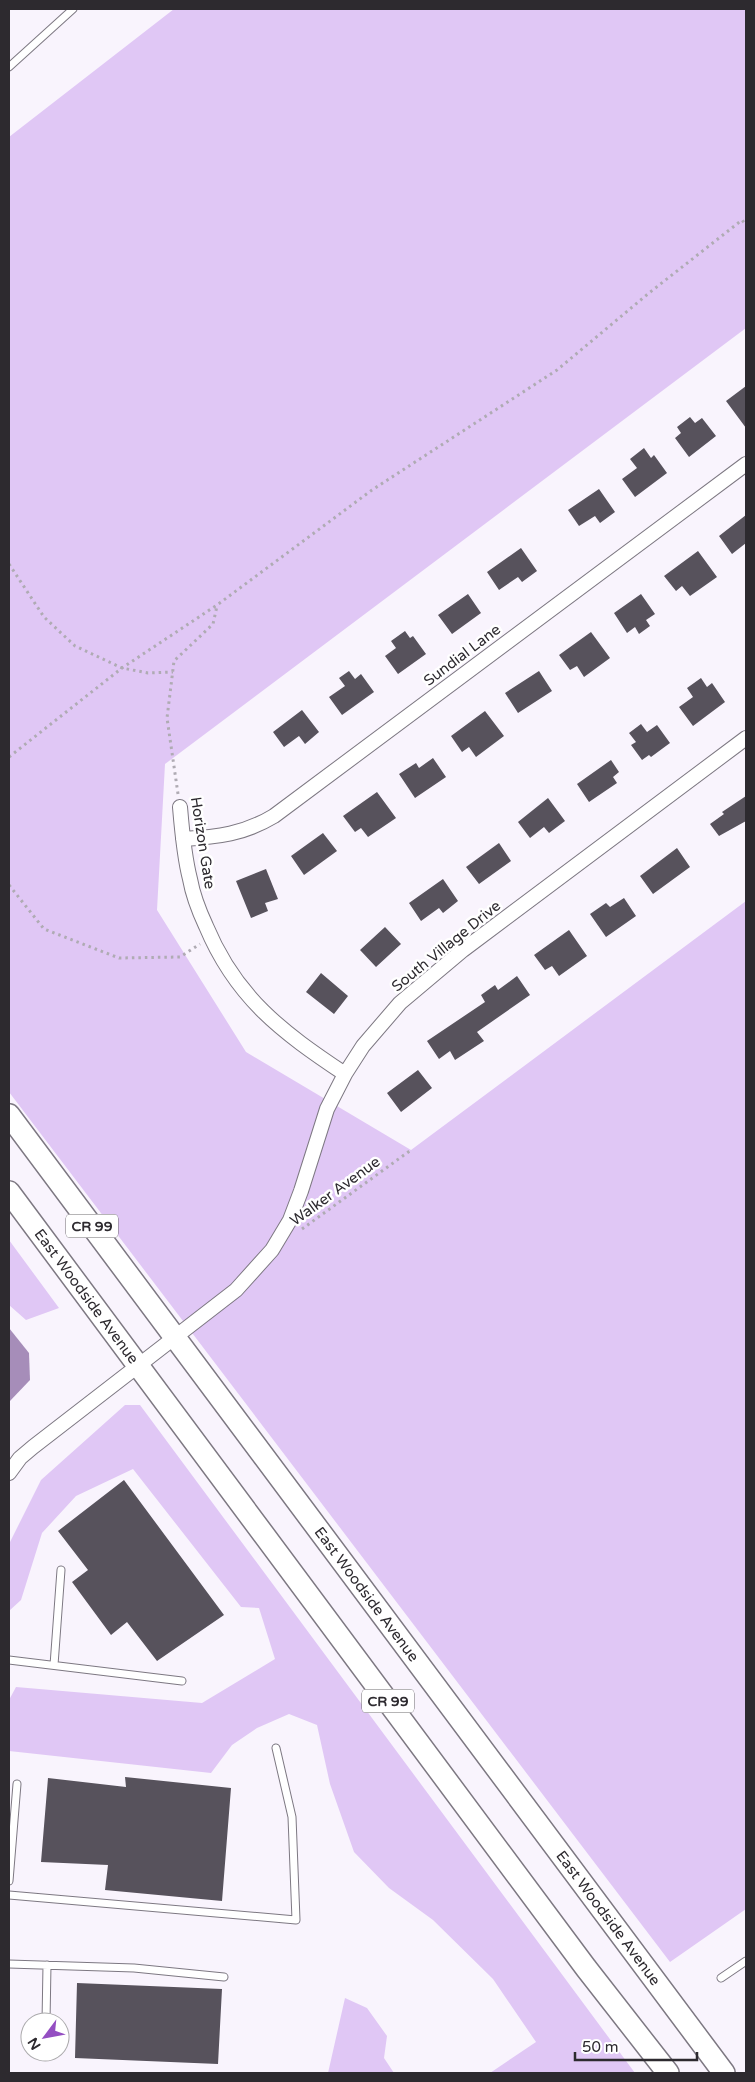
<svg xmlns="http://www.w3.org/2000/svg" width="755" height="2082" font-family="'Varela Round',sans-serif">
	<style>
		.green { fill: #e0c7f5 }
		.water { fill: #a68db9 }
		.building { fill: #57525c }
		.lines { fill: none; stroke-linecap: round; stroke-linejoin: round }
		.service-casing { stroke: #7d7882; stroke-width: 9 }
		.minor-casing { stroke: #7d7882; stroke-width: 16 }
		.primary-casing { stroke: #7d7882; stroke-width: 24 }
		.path { stroke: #afabb3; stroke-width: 3; stroke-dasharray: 2.5 4; stroke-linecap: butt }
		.service { stroke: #fff; stroke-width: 7 }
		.minor { stroke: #fff; stroke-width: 14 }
		.primary { stroke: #fff; stroke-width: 21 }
		.labels { text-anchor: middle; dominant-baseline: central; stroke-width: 5; stroke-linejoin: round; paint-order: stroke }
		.shield { fill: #fff; stroke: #6c6a6d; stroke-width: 1 }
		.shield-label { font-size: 14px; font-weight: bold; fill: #2d2a2f }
		.street-label { font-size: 15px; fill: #2d2a2f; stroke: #fff }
	</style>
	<rect width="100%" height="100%" fill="#f9f4fd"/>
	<path class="green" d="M174 9H746V328L165 764 157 910 246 1052 411 1150 746 901V1909L670 1962 9 1092V137Z
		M9 1240 59 1308 26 1320 9 1305Z
		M125 1405H140L635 2073H490L536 2042 493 1979 433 1920 389 1888 354 1852 330 1784 317 1725 289 1714 257 1728 232 1745 211 1773 9 1751V1700L16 1687 202 1703 275 1659 259 1608 241 1607 133 1469 76 1496 42 1533 21 1600 9 1611V1544L41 1480Z
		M345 1998 367 2008 387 2036 384 2058 394 2073H328Z"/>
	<path class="water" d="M9 1328 29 1353 30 1380 9 1402Z"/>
	<path class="building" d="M746 386V428L726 401Z
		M690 417 695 423 702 418 716 436 689 457 675 438 681 433 677 427Z
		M644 448 651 458 654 455 667 473 635 497 622 479 637 468 630 459Z
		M599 489 615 512 600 523 595 516 579 526 568 510Z
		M746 515V543L732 554 719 536Z
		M521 548 537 571 522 582 518 577 499 590 487 572Z
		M698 551 717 577 690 596 682 586 676 591 664 576Z
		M468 594 481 613 452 634 438 615Z
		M641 594 655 614 646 620 650 626 639 634 635 627 627 633 614 613Z
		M405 631 410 638 413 636 426 654 398 674 385 656 396 648 391 641Z
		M591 632 610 658 584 677 577 666 570 670 559 655Z
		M349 671 355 679 361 674 374 692 342 715 329 697 345 686 339 678Z
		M539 671 552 691 518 713 505 693Z
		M701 678 707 687 712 683 725 702 693 726 679 707 693 697 687 688Z
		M302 710 319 732 305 744 299 736 284 747 273 732Z
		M485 711 504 736 476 757 469 747 462 752 451 736Z
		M641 724 647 732 657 725 670 743 651 757 649 755 642 760 631 745 636 742 629 733Z
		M433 758 446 777 415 798 399 774 416 763 419 768Z
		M611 760 619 772 613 777 617 783 589 802 577 784Z
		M377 792 396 818 368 837 361 828 355 832 343 816Z
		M746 796V821L719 836 710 824 724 814 722 812Z
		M548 798 565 821 549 833 544 827 530 838 518 822Z
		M323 833 337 851 304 875 291 856Z
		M499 843 511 861 479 884 466 867Z
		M677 848 690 867 653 894 640 876Z
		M266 869 278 899 265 903 268 911 251 918 236 881Z
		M443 879 458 901 443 913 439 908 421 921 409 903Z
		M624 898 636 916 606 937 590 914 606 903 610 907Z
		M385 927 401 944 376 967 360 950Z
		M569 930 587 956 559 976 552 966 545 970 534 955Z
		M321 973 348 996 334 1014 306 992Z
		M517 976 530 995 477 1032 484 1041 455 1060 450 1051 439 1059 427 1041 485 1002 481 995 495 985 498 990Z
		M418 1070 432 1088 401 1112 387 1093Z
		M124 1480 224 1615 157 1661 127 1622 111 1635 72 1582 88 1570 58 1531Z
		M125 1777 231 1788 222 1901 105 1890 108 1865 41 1862 48 1778 126 1787Z
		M77 1983 222 1989 218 2064 75 2058Z"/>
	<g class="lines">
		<g class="service-casing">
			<path id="service" d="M9 67 73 9
				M9 1660 182 1681
				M54 1665 61 1570
				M9 1881 17 1784
				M9 1895 296 1920 292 1817 276 1748
				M9 1964 134 1968 224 1977
				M721 1978 746 1961
				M46 2022 47 1965"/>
		</g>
		<g class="minor-casing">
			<path id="minor" d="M180 807C182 831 184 856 190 879 193 896 199 911 206 926 236 998 282 1032 345 1074
				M183 839C218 837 244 834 274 816L746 464
				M9 1473 20 1458 33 1447 236 1290 272 1250 290 1220 301 1191 327 1109 345 1074 363 1046 400 1003 463 950 746 738"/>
		</g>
		<g class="primary-casing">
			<g id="primary">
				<path id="s1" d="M9 1115 724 2073"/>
				<path id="s2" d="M9 1192 586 1968 668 2073"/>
			</g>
		</g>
		<path class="path" d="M9 564 44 617 75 646 122 668 148 673 173 672
			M9 757 122 668 217 605 372 490 557 370 649 293 742 220 746 225
			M178 794 167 718 174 661 213 624 217 606
			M9 885 44 929 119 958 180 957 200 944
			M302 1229 411 1150"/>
		<use href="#service" class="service"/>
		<use href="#minor" class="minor"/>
		<use href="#primary" class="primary"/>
	</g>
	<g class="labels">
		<g class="shield">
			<rect x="66" y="1214.5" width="52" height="23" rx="4"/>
			<rect x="362" y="1689.5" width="52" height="23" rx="4"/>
		</g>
		<g class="shield-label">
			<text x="92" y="1226">CR 99</text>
			<text x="388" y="1701">CR 99</text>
		</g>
		<g class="street-label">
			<text transform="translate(462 655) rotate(-37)">Sundial Lane</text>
			<text transform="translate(203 843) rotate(81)">Horizon Gate</text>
			<text transform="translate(446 946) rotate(-39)">South Village Drive</text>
			<text transform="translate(335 1191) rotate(-36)">Walker Avenue</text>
			<text stroke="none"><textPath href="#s2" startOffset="130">East Woodside Avenue</textPath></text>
			<text stroke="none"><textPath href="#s1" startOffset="598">East Woodside Avenue</textPath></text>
			<text stroke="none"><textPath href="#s1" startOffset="1002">East Woodside Avenue</textPath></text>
		</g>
	</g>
	<rect width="755" height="2082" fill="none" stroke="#2d2a2f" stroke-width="20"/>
	<g transform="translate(45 2037) rotate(238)"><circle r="24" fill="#ffffff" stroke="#abaaac"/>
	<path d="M0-4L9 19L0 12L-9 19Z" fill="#944ec2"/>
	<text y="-8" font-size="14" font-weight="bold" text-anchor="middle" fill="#2d2a2f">N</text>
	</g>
	<path d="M575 2052v8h122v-8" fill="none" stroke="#2d2a2f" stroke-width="2.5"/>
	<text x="582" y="2052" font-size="15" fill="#2d2a2f" stroke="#ffffff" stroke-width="4" paint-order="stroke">50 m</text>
</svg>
